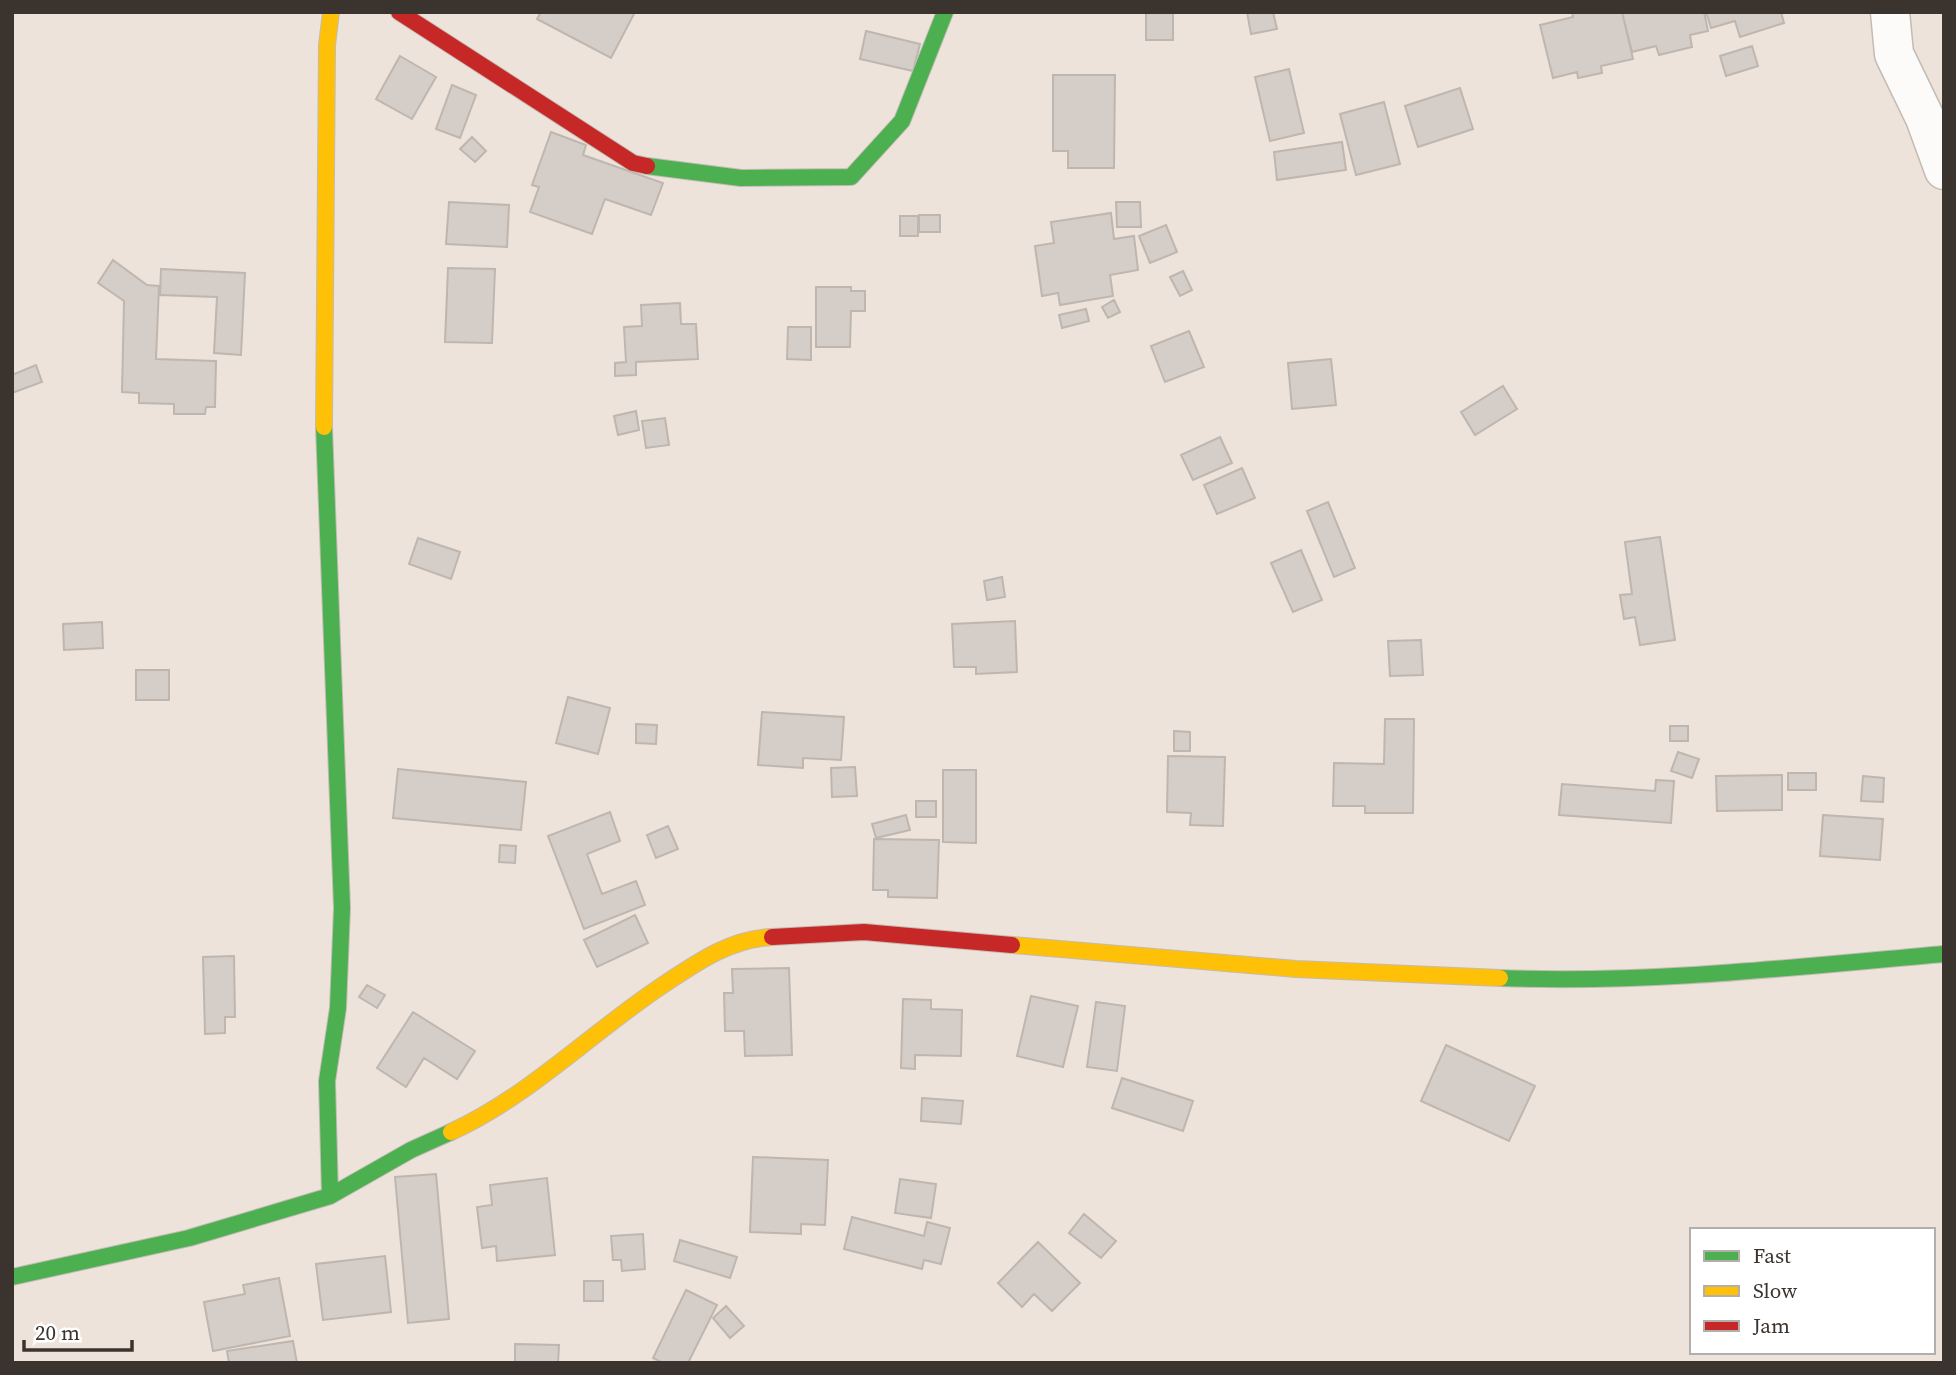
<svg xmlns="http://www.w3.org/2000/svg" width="1956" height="1375" font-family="'Source Serif 4',serif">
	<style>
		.building { fill: #d5cdc7; stroke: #beb6af; stroke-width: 2 }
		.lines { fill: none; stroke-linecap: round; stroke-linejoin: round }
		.street-casing { stroke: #c3bbb4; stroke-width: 41 }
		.fast-casing { stroke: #c3bbb4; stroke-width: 18 }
		.slow-casing { stroke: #c3bbb4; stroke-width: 18 }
		.jam-casing { stroke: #c3bbb4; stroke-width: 18 }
		.street { stroke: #fcfbf9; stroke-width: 38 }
		.fast { stroke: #4caf50; stroke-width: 16 }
		.slow { stroke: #ffc107; stroke-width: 16 }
		.jam { stroke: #c62828; stroke-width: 16 }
	</style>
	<rect width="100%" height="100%" fill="#ede3da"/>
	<path class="building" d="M541 12H635L611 58 537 19Z
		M1146 12H1173V40H1146Z
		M1247 12H1273L1277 29 1251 34Z
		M1572 12H1622L1633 59 1601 66 1602 73 1578 78 1577 72 1553 78 1540 25 1573 17Z
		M1622 12H1704L1708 31 1690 35 1692 47 1659 55 1656 46 1632 52Z
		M1706 12H1781L1784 23 1740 37 1735 21 1711 28Z
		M866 31 920 44 913 71 860 59Z
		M1752 46 1758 66 1726 76 1720 56Z
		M400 56 436 77 412 119 376 99Z
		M1289 69 1304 133 1270 141 1255 77Z
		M1053 75H1115L1114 168H1068V151H1053Z
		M452 85 476 95 460 138 436 129Z
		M1460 88 1473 129 1418 147 1405 106Z
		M1384 102 1400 164 1356 175 1340 114Z
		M551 132 586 145 583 155 663 183 651 215 605 199 592 234 530 212 539 187 532 185Z
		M472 137 486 151 475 162 460 149Z
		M1342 142 1346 170 1277 180 1274 152Z
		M449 202 509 205 507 247 446 244Z
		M1116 202H1140L1141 227H1117Z
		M1111 213 1114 239 1134 236 1138 270 1110 275 1113 296 1060 305 1058 293 1042 296 1035 246 1054 243 1051 222Z
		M919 215H940V232H919Z
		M900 216H918V236H900Z
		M1166 225 1177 252 1150 263 1139 236Z
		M113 260 147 285 159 286 156 359 216 361 215 407H206L205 414H174V404L139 403V393L122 392 124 301 98 283Z
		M448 268 495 269 492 343 445 342Z
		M161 269 245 273 241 355 214 353 217 297 160 295Z
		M1183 271 1192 290 1180 296 1170 277Z
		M816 287H851V291H865V311H851L850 347H816Z
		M1114 300 1120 312 1108 318 1102 307Z
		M680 303 681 324H696L698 359 636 362V375L615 376V363L626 362 624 327 642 326 641 305Z
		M1086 309 1089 321 1062 328 1059 315Z
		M788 327H811V360L787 359Z
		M1189 331 1204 367 1165 382 1151 346Z
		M1331 359 1336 405 1292 409 1288 363Z
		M36 365 42 382 12 393V375Z
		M1503 386 1517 409 1475 435 1461 412Z
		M636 411 639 430 618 435 614 416Z
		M665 418 669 445 646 448 642 421Z
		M1220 437 1232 463 1193 480 1181 455Z
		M1242 468 1255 498 1217 514 1204 485Z
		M1328 502 1355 568 1334 577 1307 511Z
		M1660 537 1675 640 1640 645 1635 617 1624 619 1620 595 1632 594 1625 542Z
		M418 538 460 552 451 579 409 564Z
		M1301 550 1322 600 1293 612 1271 563Z
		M1002 577 1005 597 987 600 984 581Z
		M1015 621 1017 672 976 674V667H954L952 624Z
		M102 622 103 648 64 650 63 624Z
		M1421 640 1423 675 1390 676 1388 641Z
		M136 670H169V700H136Z
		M568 697 610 708 598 754 556 743Z
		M762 712 844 717 841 760 803 758V768L758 765Z
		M1385 719H1414L1413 813H1365V806H1333L1334 763 1384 764Z
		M636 724 657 725 656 744 636 743Z
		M1670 726H1688V741H1670Z
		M1174 731 1190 732V751H1174Z
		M1678 752 1699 759 1692 778 1671 771Z
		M1168 756 1225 757 1223 826 1190 825 1191 813 1167 812Z
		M855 767 857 796 832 797 831 768Z
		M398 769 526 782 521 830 393 818Z
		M943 770H976V843L943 842Z
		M1788 773H1816V790H1788Z
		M1782 775V810L1717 811 1716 776Z
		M1863 776 1884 778 1883 802 1861 801Z
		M1656 780 1674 781 1671 823 1559 815 1562 784 1655 791Z
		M916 801H936V817H916Z
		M610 812 620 841 587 854 602 894 636 881 645 905 584 929 548 836Z
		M906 815 910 830 876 838 872 824Z
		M1823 815 1883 819 1880 860 1820 856Z
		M668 826 678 849 656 858 647 835Z
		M874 839 939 840 937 898 888 897V890H873Z
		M500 845 516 846 515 863 499 862Z
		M635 915 648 943 597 967 584 940Z
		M234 956 235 1017H225V1033L205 1034 203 957Z
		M789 968 792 1055 745 1056 744 1031H725L724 993H733L732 969Z
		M367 985 385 995 377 1008 359 997Z
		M1031 996 1078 1006 1063 1067 1017 1056Z
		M903 999 931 1000V1009L962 1010 961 1056 915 1055V1069L901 1068Z
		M1096 1002 1125 1006 1117 1071 1087 1067Z
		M413 1012 475 1051 457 1079 424 1058 406 1087 377 1068Z
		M1446 1045 1535 1086 1509 1141 1421 1101Z
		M1122 1078 1193 1101 1183 1131 1112 1108Z
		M922 1098 963 1101 961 1124 921 1121Z
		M753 1157 828 1160 825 1225 801 1224V1234L750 1232Z
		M436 1174 449 1319 408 1323 395 1177Z
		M547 1178 555 1255 497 1261 496 1246 482 1248 477 1207 492 1205 490 1185Z
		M900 1179 936 1184 931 1218 895 1213Z
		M1084 1214 1116 1241 1101 1258 1069 1233Z
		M852 1217 924 1236 927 1222 950 1228 941 1264 924 1260 922 1269 844 1249Z
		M643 1234 645 1269 622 1271 621 1260H613L611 1236Z
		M680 1240 737 1257 730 1278 674 1261Z
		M1038 1242 1080 1283 1052 1311 1034 1294 1022 1307 998 1283Z
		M385 1256 391 1312 323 1320 316 1264Z
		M279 1278 290 1336 213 1351 204 1302 245 1294 243 1285Z
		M584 1281H603V1301H584Z
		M686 1290 717 1305 688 1363H663L653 1358Z
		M726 1306 744 1326 730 1338 713 1318Z
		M293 1341 297 1363H229L227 1351Z
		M515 1344 559 1345 558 1363H515Z"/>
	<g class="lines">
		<g class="street-casing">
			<path id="street" d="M1890 12 1894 54 1925 118 1944 170"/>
		</g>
		<g class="fast-casing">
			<path id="fast" d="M647 166 741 178 851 177 902 121 945 12
				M324 427 342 908 338 1008 327 1081 330 1196
				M1500 978C1649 984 1796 967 1944 954
				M12 1277 189 1238 330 1196 411 1150 451 1132"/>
		</g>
		<g class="slow-casing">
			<path id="slow" d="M324 427 327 45 331 12
				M1012 945 1296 969 1500 978
				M451 1132C530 1096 594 1030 666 983 699 961 731 939 772 937"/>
		</g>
		<g class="jam-casing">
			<path id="jam" d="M399 12 633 163 647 166
				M772 937 864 932 1012 945"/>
		</g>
		<use href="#street" class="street"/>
		<use href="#fast" class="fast"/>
		<use href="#slow" class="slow"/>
		<use href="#jam" class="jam"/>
	</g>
	<rect width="1956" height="1375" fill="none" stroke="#3b342e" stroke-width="28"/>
	<rect x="1690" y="1228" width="245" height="126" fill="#ffffff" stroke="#b1aeab" stroke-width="2"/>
	<rect x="1704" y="1251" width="35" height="10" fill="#4caf50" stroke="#b1aeab" stroke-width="2"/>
	<text x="1753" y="1263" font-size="21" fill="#3b342e">Fast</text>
	<rect x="1704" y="1286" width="35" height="10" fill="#ffc107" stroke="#b1aeab" stroke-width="2"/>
	<text x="1753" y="1298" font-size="21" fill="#3b342e">Slow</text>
	<rect x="1704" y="1321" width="35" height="10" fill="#c62828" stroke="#b1aeab" stroke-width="2"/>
	<text x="1753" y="1333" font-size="21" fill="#3b342e">Jam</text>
	<path d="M24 1340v10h108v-10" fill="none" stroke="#3b342e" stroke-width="3.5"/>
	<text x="35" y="1340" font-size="21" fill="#3b342e" stroke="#ffffff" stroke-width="5" paint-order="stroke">20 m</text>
</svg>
